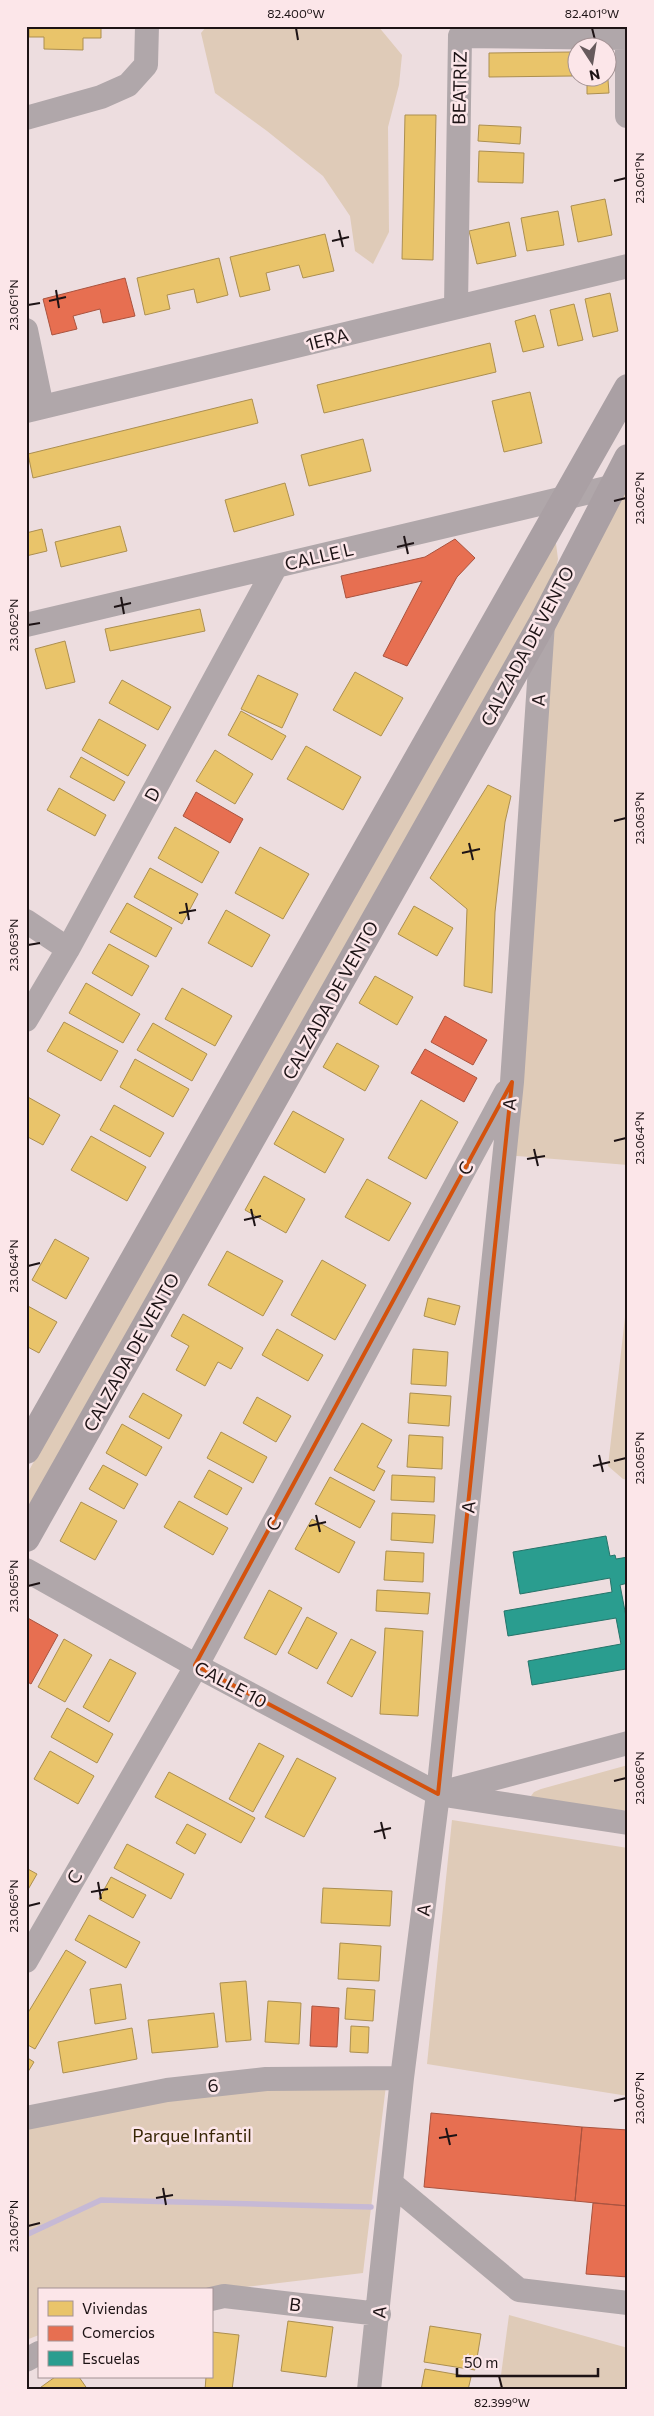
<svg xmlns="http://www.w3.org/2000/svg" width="654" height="2416" font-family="Commissioner,sans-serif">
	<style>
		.green { fill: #dfcbb8 }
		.homes { fill: #e9c46a; stroke: #ac8f50 }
		.shops { fill: #e76f51; stroke: #aa533f }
		.schools { fill: #2a9d8f; stroke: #26746a }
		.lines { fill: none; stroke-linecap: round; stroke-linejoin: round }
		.stream { stroke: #c6b9d5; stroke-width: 5.5 }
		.minor { stroke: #b0a7aa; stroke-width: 24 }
		.major { stroke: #aaa0a4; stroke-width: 28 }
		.marked { fill: none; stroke: #d4520d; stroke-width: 4; stroke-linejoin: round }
		.ticks { fill: none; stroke: #1d1315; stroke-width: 2 }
		.labels { text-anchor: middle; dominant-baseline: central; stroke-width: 5; stroke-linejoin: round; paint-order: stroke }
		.street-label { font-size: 18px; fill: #1d1315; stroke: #fce6e9 }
		.park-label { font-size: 18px; fill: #372505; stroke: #fce6e9 }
		.neatline { fill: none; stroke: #1d1315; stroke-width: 2 }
		.ticks-label { font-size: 12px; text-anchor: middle; fill: #1d1315 }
	</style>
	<rect width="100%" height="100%" fill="#eddddf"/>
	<path class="green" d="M207 26H378L402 55 399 85 388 127 389 232 373 264 355 251 350 216 323 176 267 131 215 93 201 33Z
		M628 458V1165L504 1155 543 622Z
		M555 536 558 559 554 579 26 1518V1476L271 1025Z
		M628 1291V1480L623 1479 608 1466Z
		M628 1765V1811L538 1800 531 1796 534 1792 541 1789Z
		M452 1820 628 1848V2096L427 2064Z
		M388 2069 363 2273 211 2291 39 2290V2335L26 2340V2118Z
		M509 2315 628 2348V2390H499Z"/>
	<path class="homes" d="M29 26H101V38H83V50L44 49V37H29Z
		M572 52V76L489 77V53Z
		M606 54 609 93 587 94V78H606Z
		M405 115H436L433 260 402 259Z
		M479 125 521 127 520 144 478 141Z
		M479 151 524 153 523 183 478 182Z
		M605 199 612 235 578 242 571 206Z
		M558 211 564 245 527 251 521 218Z
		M509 222 516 256 477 264 469 231Z
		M325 234 334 271 303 278 299 265 266 273 270 290 240 297 230 257Z
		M219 258 228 295 197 303 194 289 167 295 170 309 145 315 137 278Z
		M610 293 618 331 593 337 585 299Z
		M574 304 583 340 558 346 550 310Z
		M535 315 544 347 523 352 515 321Z
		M490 343 496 372 324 413 317 385Z
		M530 392 542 443 504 452 492 401Z
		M252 399 258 423 33 478 28 454Z
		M363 439 371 471 309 486 301 455Z
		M285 483 294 515 234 532 225 500Z
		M120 526 127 551 61 567 55 542Z
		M42 529 47 551 26 556V533Z
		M200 609 205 631 110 651 105 629Z
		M65 641 75 682 46 689 35 649Z
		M355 672 403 698 381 736 333 710Z
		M258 675 298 694 282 728 241 709Z
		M122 680 171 707 158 730 109 703Z
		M241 711 286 736 272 760 228 735Z
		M99 719 146 745 128 776 82 750Z
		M306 746 361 777 343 810 287 779Z
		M215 750 253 774 235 804 196 781Z
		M81 757 125 782 114 801 70 777Z
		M488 785 511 796 505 822 495 912 492 993 464 986 467 909 430 878Z
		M59 788 106 815 95 836 47 810Z
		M175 827 219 852 202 883 158 858Z
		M260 847 309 874 283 919 235 893Z
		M150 868 198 894 182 924 134 897Z
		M127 903 172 928 156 957 110 932Z
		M414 906 453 928 437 956 398 934Z
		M226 910 270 935 252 967 208 943Z
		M109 944 149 966 132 996 92 973Z
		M375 976 413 997 397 1025 359 1003Z
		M86 983 140 1014 123 1043 69 1013Z
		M182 988 232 1016 215 1046 165 1019Z
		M64 1022 118 1051 101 1081 47 1051Z
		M153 1023 207 1054 192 1081 137 1050Z
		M337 1043 379 1066 365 1091 323 1067Z
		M135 1059 189 1089 173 1117 120 1087Z
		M26 1096 60 1115 43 1145 26 1136Z
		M421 1100 458 1122 426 1179 388 1158Z
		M114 1105 164 1133 150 1157 100 1130Z
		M293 1111 344 1139 325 1173 274 1144Z
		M91 1136 146 1167 127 1201 71 1170Z
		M264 1176 305 1199 286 1233 245 1210Z
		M367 1179 411 1203 389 1241 345 1217Z
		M55 1239 89 1258 66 1299 32 1280Z
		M227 1251 283 1281 263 1316 208 1285Z
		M322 1260 366 1285 335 1340 291 1315Z
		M428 1298 460 1306 455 1325 424 1316Z
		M26 1305 57 1322 39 1353 26 1346Z
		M183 1314 243 1348 231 1369 218 1362 205 1386 176 1370 189 1346 171 1336Z
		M277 1329 323 1355 308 1381 262 1355Z
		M413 1349 448 1352 446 1386 411 1384Z
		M143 1393 182 1415 169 1439 129 1417Z
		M410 1393 451 1396 449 1426 408 1423Z
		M257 1397 291 1416 276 1442 243 1423Z
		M362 1423 392 1440 377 1467 385 1471 374 1491 334 1470Z
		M122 1424 162 1447 146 1476 106 1453Z
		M221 1432 267 1457 253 1483 207 1458Z
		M409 1435 443 1437 442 1469 407 1467Z
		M103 1465 138 1484 124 1509 89 1489Z
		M209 1470 242 1488 227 1515 194 1497Z
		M392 1475 435 1477 434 1502 391 1500Z
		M330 1477 375 1501 360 1528 315 1504Z
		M179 1501 228 1528 213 1555 164 1527Z
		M81 1502 117 1521 95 1560 60 1541Z
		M392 1513 435 1515 433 1543 391 1540Z
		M312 1519 355 1542 339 1573 295 1549Z
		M386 1551 424 1553 423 1582 384 1580Z
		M269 1590 302 1608 276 1655 244 1638Z
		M377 1590 430 1593 428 1614 376 1611Z
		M307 1617 337 1633 317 1669 288 1653Z
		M385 1628 423 1631 418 1716 380 1714Z
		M64 1639 92 1655 65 1702 38 1687Z
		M351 1639 376 1652 352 1697 327 1683Z
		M110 1659 136 1673 109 1722 83 1707Z
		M67 1708 113 1734 97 1763 51 1737Z
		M259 1743 284 1756 253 1812 229 1799Z
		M50 1751 94 1776 78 1804 34 1779Z
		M297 1758 336 1778 304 1837 265 1817Z
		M169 1772 255 1818 241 1843 155 1797Z
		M187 1824 206 1834 195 1854 176 1843Z
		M127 1844 184 1874 171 1899 114 1868Z
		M26 1868 37 1874 26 1893Z
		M111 1877 146 1895 133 1918 99 1899Z
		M323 1888 392 1891 390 1926 321 1923Z
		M89 1915 140 1942 126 1968 75 1940Z
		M340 1943 381 1946 379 1981 338 1979Z
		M66 1950 86 1962 35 2049 26 2044V2016Z
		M246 1981 251 2040 226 2042 220 1983Z
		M121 1984 126 2019 95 2024 90 1989Z
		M347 1988 375 1990 373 2021 345 2019Z
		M268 2001 301 2003 299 2044 265 2042Z
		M214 2013 218 2047 152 2053 148 2020Z
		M351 2026 369 2027 368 2053 350 2052Z
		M132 2028 137 2059 63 2073 58 2042Z
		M26 2057 34 2062 26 2075Z
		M288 2321 333 2327 326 2377 281 2371Z
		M430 2326 481 2334 475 2370 424 2362Z
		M212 2332 239 2335 232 2390H205L206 2377H211Z
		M425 2369 471 2377 468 2390H421Z
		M55 2377H79L88 2390H37Z"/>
	<path class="shops" d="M125 278 135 316 103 323 100 309 73 316 77 329 52 335 43 299Z
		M455 539 475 558 457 577 407 666 383 656 422 581 346 598 341 576 425 557Z
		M196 792 243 819 230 843 183 816Z
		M445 1016 487 1040 473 1065 431 1042Z
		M425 1049 477 1078 464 1102 411 1073Z
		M26 1617 58 1635 31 1684 26 1681Z
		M312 2006 339 2008 337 2047 310 2046Z
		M431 2113 582 2127 575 2201 424 2187Z
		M582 2127 628 2130V2206L575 2201Z
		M593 2203 628 2206V2277L586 2274Z"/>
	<path class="schools" d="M606 1536 610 1556 615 1555 616 1559 628 1557V1583L620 1585 628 1627V1678L626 1669 532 1685 528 1661 621 1644 616 1618 508 1636 504 1611 612 1592 610 1578 520 1594 513 1552Z"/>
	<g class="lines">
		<path class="stream" d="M26 2235 101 2200 371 2207"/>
		<path class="minor" d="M627 26V116
			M26 118 101 97 128 85 146 65 147 26
			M456 307 460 36 627 38
			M26 330 42 407
			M26 411 628 266
			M26 625 611 487
			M26 921 68 949
			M26 1020 68 949 276 566
			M26 1570 195 1665 438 1794 628 1823
			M447 1791 628 1743
			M26 1961 198 1663 506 1092
			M26 2118 167 2090 266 2079 402 2078
			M392 2184 519 2290 628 2303
			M211 2299 224 2296 379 2314
			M26 2360 39 2353
			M369 2390 402 2078 438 1794 512 1082 543 623"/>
		<path class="major" d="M26 1450 628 388
			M26 1538 543 622 628 458"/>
	</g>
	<path class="marked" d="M512 1082 438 1794 195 1665Z"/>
	<path class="ticks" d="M296 28 298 40M592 28 595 40M614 181 626 178M339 230 343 247M332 241 349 237M56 290 59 308M49 301 66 297M28 305 40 303M614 501 626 498M404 536 408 554M397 547 414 543M121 597 124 614M114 607 131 603M28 625 40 623M614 821 626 818M469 843 473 860M462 853 480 849M186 903 189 920M179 913 196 910M28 945 40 943M614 1141 626 1138M534 1149 538 1166M527 1159 545 1156M251 1209 255 1226M244 1220 261 1216M28 1266 40 1263M599 1455 603 1472M614 1461 626 1458M593 1466 610 1462M316 1515 320 1532M309 1526 326 1522M28 1586 40 1583M614 1781 626 1778M381 1822 385 1839M374 1832 391 1828M98 1882 101 1899M91 1892 108 1889M28 1906 40 1903M614 2101 626 2098M446 2128 450 2145M439 2138 457 2135M163 2188 166 2205M156 2198 173 2195M28 2226 40 2223M499 2376 502 2388"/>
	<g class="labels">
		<g class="street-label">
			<text transform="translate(459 88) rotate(-89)">BEATRIZ</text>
			<text transform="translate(327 339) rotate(-14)">1ERA</text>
			<text transform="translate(319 556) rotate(-13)">CALLE L</text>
			<text transform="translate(527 646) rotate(-62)">CALZADA DE VENTO</text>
			<text transform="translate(538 700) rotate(-86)">A</text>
			<text transform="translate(152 794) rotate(-62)">D</text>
			<text transform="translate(330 1000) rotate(-61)">CALZADA DE VENTO</text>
			<text transform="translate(509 1104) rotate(-84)">A</text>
			<text transform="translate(465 1168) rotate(-62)">C</text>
			<text transform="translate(131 1352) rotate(-61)">CALZADA DE VENTO</text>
			<text transform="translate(468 1507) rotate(-84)">A</text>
			<text transform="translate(273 1524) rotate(-62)">C</text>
			<text transform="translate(231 1684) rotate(28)">CALLE 10</text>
			<text transform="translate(74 1877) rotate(-60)">C</text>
			<text transform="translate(423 1910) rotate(-83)">A</text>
			<text transform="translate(213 2085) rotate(-6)">6</text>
			<text transform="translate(295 2304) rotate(7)">B</text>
			<text transform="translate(379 2312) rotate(-84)">A</text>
		</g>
		<g class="park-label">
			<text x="192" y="2135">Parque Infantil</text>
		</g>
	</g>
	<rect width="654" height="2416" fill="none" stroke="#fce6e9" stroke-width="55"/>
	<rect x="38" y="2288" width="175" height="90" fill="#fce6e9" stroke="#a39294"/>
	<rect x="48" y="2301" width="25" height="15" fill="#e9c46a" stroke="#a39294"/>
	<text x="82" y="2314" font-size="15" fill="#1d1315">Viviendas</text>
	<rect x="48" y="2326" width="25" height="15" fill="#e76f51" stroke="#a39294"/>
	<text x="82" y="2338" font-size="15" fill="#1d1315">Comercios</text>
	<rect x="48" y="2351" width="25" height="15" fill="#2a9d8f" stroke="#a39294"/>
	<text x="82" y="2364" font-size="15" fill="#1d1315">Escuelas</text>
	<g transform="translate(592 62) rotate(168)"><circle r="24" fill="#fce6e9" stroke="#a39294"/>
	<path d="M0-4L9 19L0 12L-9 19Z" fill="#665a5c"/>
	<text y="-8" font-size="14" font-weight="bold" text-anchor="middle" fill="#1d1315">N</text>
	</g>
	<path d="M457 2368v8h141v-8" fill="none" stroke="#1d1315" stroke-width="2.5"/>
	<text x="464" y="2368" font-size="15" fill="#1d1315" stroke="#fce6e9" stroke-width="4" paint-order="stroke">50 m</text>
	<rect x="28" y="28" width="598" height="2360" class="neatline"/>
	<g class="ticks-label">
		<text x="296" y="18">82.400°W</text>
		<text x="592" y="18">82.401°W</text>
		<text transform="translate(640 178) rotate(-90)" y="4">23.061°N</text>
		<text transform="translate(14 305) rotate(-90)" y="4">23.061°N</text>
		<text transform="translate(640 498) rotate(-90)" y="4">23.062°N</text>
		<text transform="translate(14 625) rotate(-90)" y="4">23.062°N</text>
		<text transform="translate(640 818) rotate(-90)" y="4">23.063°N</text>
		<text transform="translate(14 945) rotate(-90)" y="4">23.063°N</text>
		<text transform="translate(640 1138) rotate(-90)" y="4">23.064°N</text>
		<text transform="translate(14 1266) rotate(-90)" y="4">23.064°N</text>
		<text transform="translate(640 1458) rotate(-90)" y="4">23.065°N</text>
		<text transform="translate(14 1586) rotate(-90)" y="4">23.065°N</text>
		<text transform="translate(640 1778) rotate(-90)" y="4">23.066°N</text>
		<text transform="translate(14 1906) rotate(-90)" y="4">23.066°N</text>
		<text transform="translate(640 2098) rotate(-90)" y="4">23.067°N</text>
		<text transform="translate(14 2226) rotate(-90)" y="4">23.067°N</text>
		<text x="502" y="2407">82.399°W</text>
	</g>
</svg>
